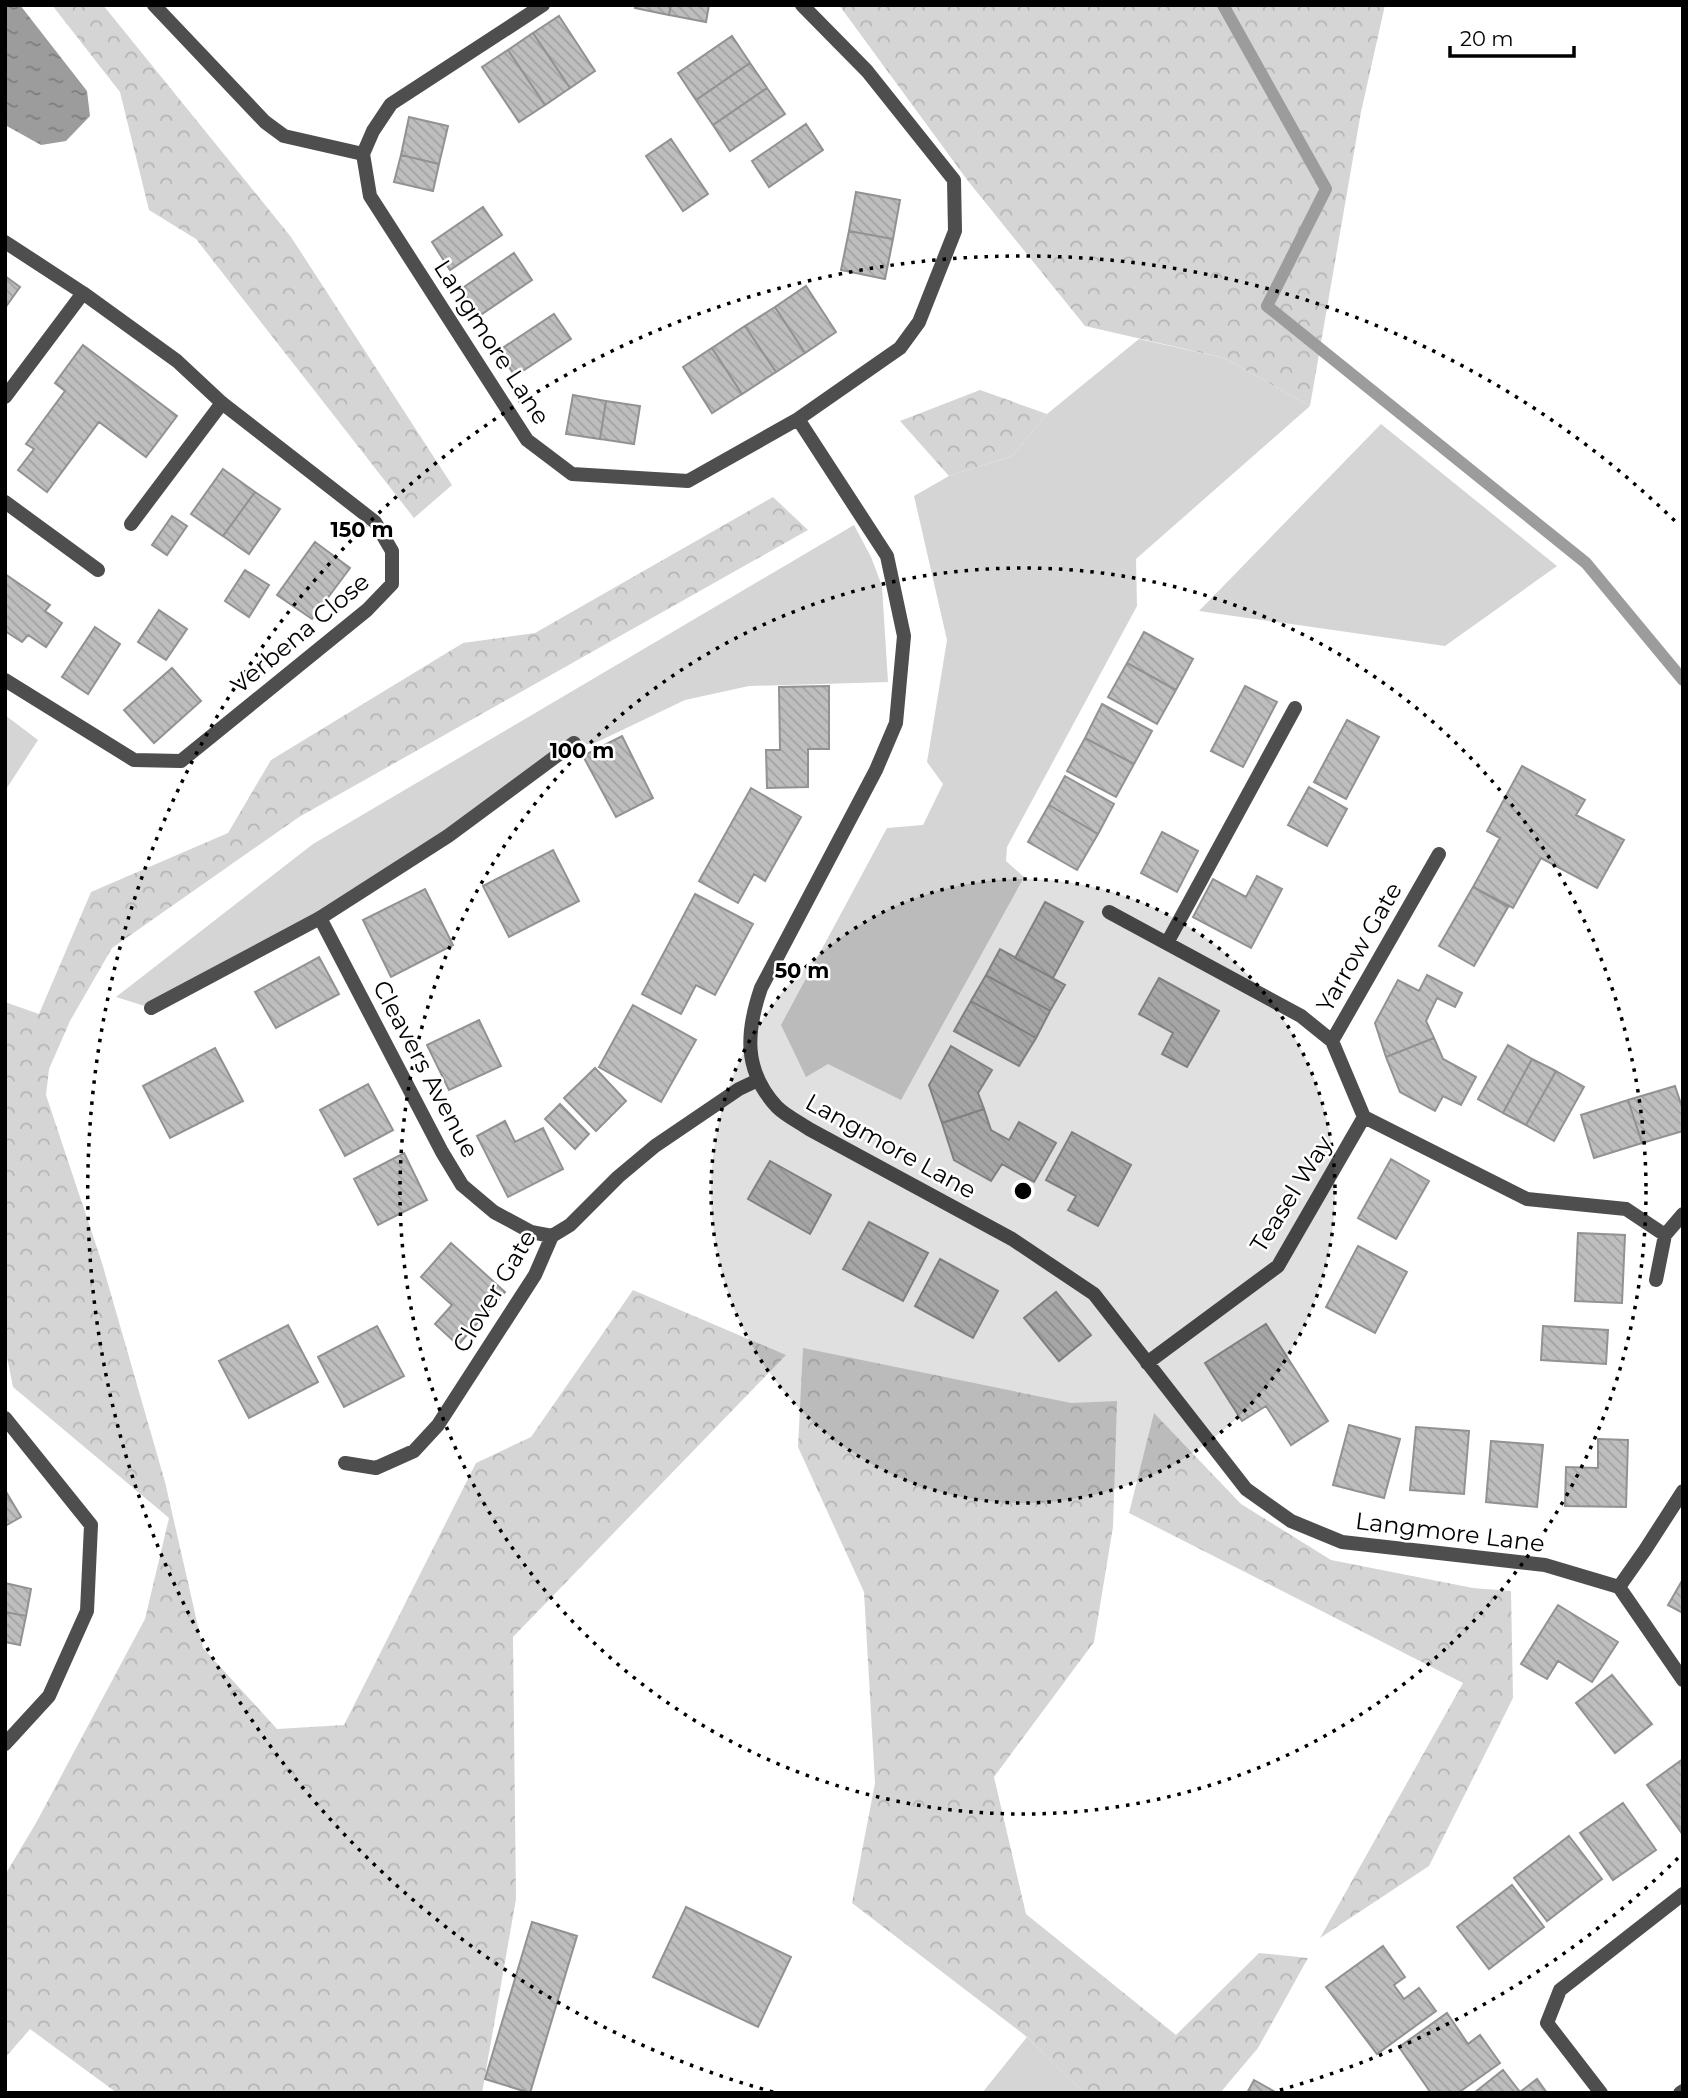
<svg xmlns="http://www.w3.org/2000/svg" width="1688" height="2098" font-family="Montserrat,sans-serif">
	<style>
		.green { fill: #d5d5d5 }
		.forest { fill: url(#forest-crowns) }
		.water { fill: url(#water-ripples) }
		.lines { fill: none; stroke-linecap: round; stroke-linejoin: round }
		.stream { stroke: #9c9c9c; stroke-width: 12 }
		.building { fill: url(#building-back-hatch); stroke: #929292; stroke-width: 2 }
		.service { stroke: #4e4e4e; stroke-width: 14 }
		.pedestrian { stroke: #4e4e4e; stroke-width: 14 }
		.minor { stroke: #4e4e4e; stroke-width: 14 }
		.ring { fill: none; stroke: #000; stroke-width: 3.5; stroke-dasharray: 3.5 7 }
		.labels { text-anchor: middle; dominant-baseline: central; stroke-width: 5; stroke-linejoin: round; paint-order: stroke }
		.street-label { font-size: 24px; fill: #000; stroke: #fff }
		.centre { fill: #000; stroke: #fff; stroke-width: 3.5 }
		.ring-label { font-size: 21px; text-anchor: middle; font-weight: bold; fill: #000; stroke: #fff; stroke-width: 5; stroke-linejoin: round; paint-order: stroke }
	</style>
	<defs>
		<pattern id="forest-crowns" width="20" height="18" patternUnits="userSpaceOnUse" patternTransform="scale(1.75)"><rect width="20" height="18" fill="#d5d5d5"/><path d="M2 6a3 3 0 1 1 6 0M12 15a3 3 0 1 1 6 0" fill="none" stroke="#b5b5b5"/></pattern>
		<pattern id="water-ripples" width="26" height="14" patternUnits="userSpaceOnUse" patternTransform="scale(1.75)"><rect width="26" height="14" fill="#9c9c9c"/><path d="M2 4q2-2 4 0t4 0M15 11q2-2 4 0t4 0" fill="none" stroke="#7d7d7d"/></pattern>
		<pattern id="building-back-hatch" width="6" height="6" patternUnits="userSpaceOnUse" patternTransform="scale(1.75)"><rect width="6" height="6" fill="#bebebe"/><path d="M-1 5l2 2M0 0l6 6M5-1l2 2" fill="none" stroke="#a2a2a2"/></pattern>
	</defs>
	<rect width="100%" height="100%" fill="#fff"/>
	<path class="green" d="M1139 339 1224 358 1310 406 1136 559 1137 606 1007 847 1006 861 1024 877 901 1100 828 1064 806 1077 781 1025 887 828 923 825 943 784 927 762 947 640 914 496 949 476 1012 456 1047 414Z
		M1381 424 1557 566 1445 646 1199 611Z
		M854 525 871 557 882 586 888 682 749 686 685 700 593 744H574L320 918 151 1008 116 997 313 844Z
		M5 715 38 740 5 791Z
		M1027 2037 1084 2093H982Z"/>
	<path class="forest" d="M52 5H103L291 237 452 485 414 518 196 239 149 210 120 92Z
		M839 5H1385L1361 112 1310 406 1224 358 1085 326 968 181Z
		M980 390 1047 414 1012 456 949 476 900 421Z
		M773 497 808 530 299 817 112 948 70 1021 49 1069 46 1095 102 1263 165 1482 203 1648 277 1729 344 1725 476 1463 531 1437 633 1290 786 1355 513 1637 516 1899 482 2093H117L30 2029 5 2058V1875L36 1823 145 1619 169 1518 13 1387 5 1347V1002L39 1014 91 892 228 833 271 760 463 643 535 633Z
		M803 1348 1071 1403 1117 1401 1113 1527 1094 1642 994 1777 1026 1914 1176 2035 1259 1953 1308 1958 1258 2048 1220 2093H1084L1027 2037 852 1903 875 1783 864 1592 798 1447Z
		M1154 1413 1241 1504 1331 1560 1473 1588 1511 1591 1513 1698 1429 1866 1320 1938 1463 1683 1129 1513Z"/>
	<path class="water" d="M5 5H20L87 91 90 116 66 141 41 145 5 125Z"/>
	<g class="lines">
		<path class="stream" d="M1223 5 1326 189 1267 306 1586 563 1683 680"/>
	</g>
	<path class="building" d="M636 5H671L669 15 635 8Z
		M671 5H709L706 22 669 15Z
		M559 16 595 71 570 88 533 33Z
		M533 33 570 88 545 105 508 50Z
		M732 36 750 63 696 100 678 73Z
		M508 50 545 105 519 122 482 67Z
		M750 63 767 88 713 125 696 100Z
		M767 88 785 114 730 151 713 125Z
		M409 117 448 126 439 164 401 155Z
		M806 124 823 150 769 187 752 161Z
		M671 139 708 194 683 211 646 156Z
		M401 155 439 164 433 191 394 182Z
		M856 192 900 200 893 239 849 231Z
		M483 207 502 235 450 270 432 242Z
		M849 231 893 239 885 279 841 270Z
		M514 253 532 280 479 316 461 289Z
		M5 276 20 287 5 308Z
		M806 286 836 332 805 353 775 307Z
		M775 307 805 353 776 372 745 326Z
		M554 314 571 339 515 376 498 351Z
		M745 326 776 372 742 394 712 348Z
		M83 345 177 416 146 457 99 422 47 492 18 470 34 449 26 444 65 391 55 383Z
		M712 348 742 394 712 413 683 367Z
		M573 395 606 401 600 439 566 434Z
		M606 401 640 406 634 444 600 439Z
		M223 469 255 492 223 536 191 514Z
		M255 492 280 509 249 554 223 536Z
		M172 516 187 526 167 555 152 545Z
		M315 542 350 568 312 619 277 595Z
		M245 570 269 585 249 617 225 601Z
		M5 574 50 605 45 611 62 623 46 647 28 635 22 642 5 631Z
		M159 610 187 629 166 660 138 642Z
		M95 627 120 644 88 694 62 677Z
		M1144 632 1193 659 1176 690 1127 663Z
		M1127 663 1176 690 1157 724 1108 697Z
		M172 668 201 701 154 743 124 710Z
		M829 686V749H808V787L767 788 766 750H780L779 687Z
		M1245 686 1277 702 1243 767 1211 751Z
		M1102 704 1152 731 1134 764 1085 738Z
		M1347 720 1379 737 1346 799 1314 782Z
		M622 736 653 798 616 817 583 756Z
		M1085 738 1134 764 1116 797 1067 771Z
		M1522 766 1585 800 1576 815 1624 840 1597 888 1541 858 1513 908 1473 887 1500 838 1487 831Z
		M1065 776 1114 804 1098 834 1049 805Z
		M1309 787 1347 809 1327 846 1288 825Z
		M751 788 801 817 765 881 754 874 738 903 699 881Z
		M1049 805 1098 834 1077 870 1028 842Z
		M1162 832 1198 851 1177 892 1141 873Z
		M553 850 579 901 509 937 483 886Z
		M1257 876 1282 889 1251 948 1193 917 1213 879 1246 897Z
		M1473 887 1508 907 1474 966 1439 946Z
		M425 889 453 945 391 977 363 920Z
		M695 894 753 924 715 995 696 985 681 1014 642 994Z
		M1045 902 1083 922 1053 978 1015 958Z
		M1000 949 1065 985 1050 1011 986 975Z
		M319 957 339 994 276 1028 255 992Z
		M986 975 1050 1011 1036 1038 971 1001Z
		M1427 975 1462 993 1455 1007 1437 998 1426 1021 1434 1038 1386 1057 1375 1023 1398 980 1419 991Z
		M1159 978 1219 1011 1187 1067 1162 1054 1173 1033 1139 1014Z
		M971 1001 1036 1038 1019 1066 954 1031Z
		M633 1005 696 1040 661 1102 599 1067Z
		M479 1020 501 1066 449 1090 427 1045Z
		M1434 1038 1443 1059 1476 1077 1461 1105 1443 1096 1435 1111 1400 1092 1386 1057Z
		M1508 1045 1532 1059 1503 1113 1478 1099Z
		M951 1046 992 1070 978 1093 984 1109 942 1123 929 1085Z
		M215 1048 243 1101 170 1138 143 1086Z
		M1532 1059 1556 1071 1526 1125 1503 1113Z
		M595 1068 626 1101 596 1131 564 1098Z
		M1556 1071 1584 1087 1554 1141 1526 1125Z
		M368 1084 393 1130 345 1156 320 1110Z
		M1675 1086 1683 1110V1131L1642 1143 1628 1100Z
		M1628 1100 1642 1143 1594 1158 1581 1115Z
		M560 1104 589 1134 575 1149 545 1119Z
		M984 1109 991 1130 1009 1140 1019 1122 1056 1143 1034 1182 1002 1164 991 1181 954 1160 942 1123Z
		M505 1121 515 1142 543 1128 563 1169 508 1197 477 1136Z
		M1072 1132 1131 1165 1098 1226 1068 1210 1076 1196 1046 1180Z
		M404 1153 427 1200 378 1225 354 1179Z
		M1391 1159 1429 1181 1396 1239 1358 1218Z
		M770 1161 831 1195 810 1234 748 1199Z
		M869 1222 928 1253 903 1301 843 1269Z
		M1578 1233 1625 1235 1622 1303 1575 1301Z
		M451 1243 505 1292 458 1345 435 1324 452 1305 421 1277Z
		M1358 1246 1407 1272 1375 1333 1326 1307Z
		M940 1259 998 1291 973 1338 915 1306Z
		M1056 1292 1091 1335 1059 1361 1024 1318Z
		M1266 1324 1328 1421 1291 1445 1266 1406 1242 1421 1205 1363Z
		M288 1325 318 1382 249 1418 219 1361Z
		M377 1326 404 1376 344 1407 318 1357Z
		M1543 1326 1608 1330 1606 1364 1541 1360Z
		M1349 1425 1400 1439 1384 1498 1333 1485Z
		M1416 1427 1469 1431 1464 1494 1410 1490Z
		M1598 1439 1628 1440 1626 1507 1565 1506 1566 1467 1598 1468Z
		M1491 1441 1543 1445 1537 1507 1486 1502Z
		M5 1490 21 1517 5 1526Z
		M1683 1579V1613L1668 1605Z
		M5 1583 31 1589 26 1616 5 1612Z
		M1558 1605 1618 1642 1592 1682 1558 1661 1547 1679 1521 1664Z
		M5 1612 26 1616 20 1645 5 1642Z
		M1612 1675 1652 1724 1615 1753 1576 1703Z
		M1683 1759V1835L1647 1785Z
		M1623 1803 1656 1850 1613 1880 1580 1833Z
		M1569 1836 1602 1879 1547 1921 1514 1878Z
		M1512 1885 1544 1927 1489 1969 1457 1927Z
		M686 1907 791 1957 758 2027 653 1977Z
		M532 1922 577 1936 530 2093 485 2079Z
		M1383 1946 1405 1977 1394 1985 1404 1999 1419 1988 1436 2011 1377 2054 1326 1987Z
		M1447 2013 1468 2044 1480 2035 1500 2063 1458 2093H1431L1399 2047Z
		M1503 2070 1520 2092 1537 2079 1547 2093H1474Z
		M1254 2080 1277 2093H1247Z"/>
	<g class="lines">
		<path class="service" d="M5 502 98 570
			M131 524 222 403
			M151 1008 320 918 448 836 574 743"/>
		<path class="pedestrian" d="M154 5 265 122 284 136 363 154"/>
		<path class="minor" d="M543 5 391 104 373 131 363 154 370 196 527 440 572 474 688 481 798 419 900 348 919 322 955 231 954 180 867 71 802 5
			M5 242 83 293 177 361 222 403 375 522 392 551V584L367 610 181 761 134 760 5 680
			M5 397 83 293
			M798 419 887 556 904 636 896 723 876 770 761 988C746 1032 743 1070 777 1107 786 1116 799 1122 809 1129L1012 1239 1094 1294 1246 1489 1291 1521 1342 1542 1545 1565 1619 1587 1683 1680
			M1109 912 1301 1016 1332 1041 1364 1117 1278 1266 1147 1363
			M320 918 442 1152 462 1185 494 1212 531 1232 552 1236
			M1167 943 1295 708
			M1332 1041 1439 854
			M1364 1117 1527 1199 1626 1209 1665 1235
			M1656 1280 1665 1235 1683 1214
			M5 1418 91 1525 87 1611 49 1696 5 1744
			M345 1463 376 1468 414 1451 438 1425 535 1275 552 1236 570 1225 618 1177 655 1146 739 1089 758 1080
			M1619 1587 1645 1550 1683 1491
			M1601 2093 1547 2023 1560 1990 1683 1894
			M1680 2093 1683 2091"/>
	</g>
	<circle cx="1023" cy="1191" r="312" fill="#000" fill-opacity=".12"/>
	<g class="ring">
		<circle cx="1023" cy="1191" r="312"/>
		<circle cx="1023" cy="1191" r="623"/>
		<path d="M1678 1858A935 935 0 0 1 1273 2092M773 2092A935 935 0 1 1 1678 524"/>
	</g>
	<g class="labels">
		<g class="street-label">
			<text transform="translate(492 342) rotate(57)">Langmore Lane</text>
			<text transform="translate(300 633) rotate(-40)">Verbena Close</text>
			<text transform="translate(1359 947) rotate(-60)">Yarrow Gate</text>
			<text transform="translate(426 1069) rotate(62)">Cleavers Avenue</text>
			<text transform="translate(891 1146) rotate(29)">Langmore Lane</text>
			<text transform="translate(1291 1194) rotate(-58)">Teasel Way</text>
			<text transform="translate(494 1291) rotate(-59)">Clover Gate</text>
			<text transform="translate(1450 1532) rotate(7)">Langmore Lane</text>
		</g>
	</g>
	<circle cx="1023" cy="1191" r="10" class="centre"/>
	<g class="ring-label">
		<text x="362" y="537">150 m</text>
		<text x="582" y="758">100 m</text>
		<text x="802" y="978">50 m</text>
	</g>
	<rect width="1688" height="2098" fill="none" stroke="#000000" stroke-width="14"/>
	<path d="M1450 46v10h124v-10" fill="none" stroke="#000000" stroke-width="3.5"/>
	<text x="1460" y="46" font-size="21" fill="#000000" stroke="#ffffff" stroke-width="5" paint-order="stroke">20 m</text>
</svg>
